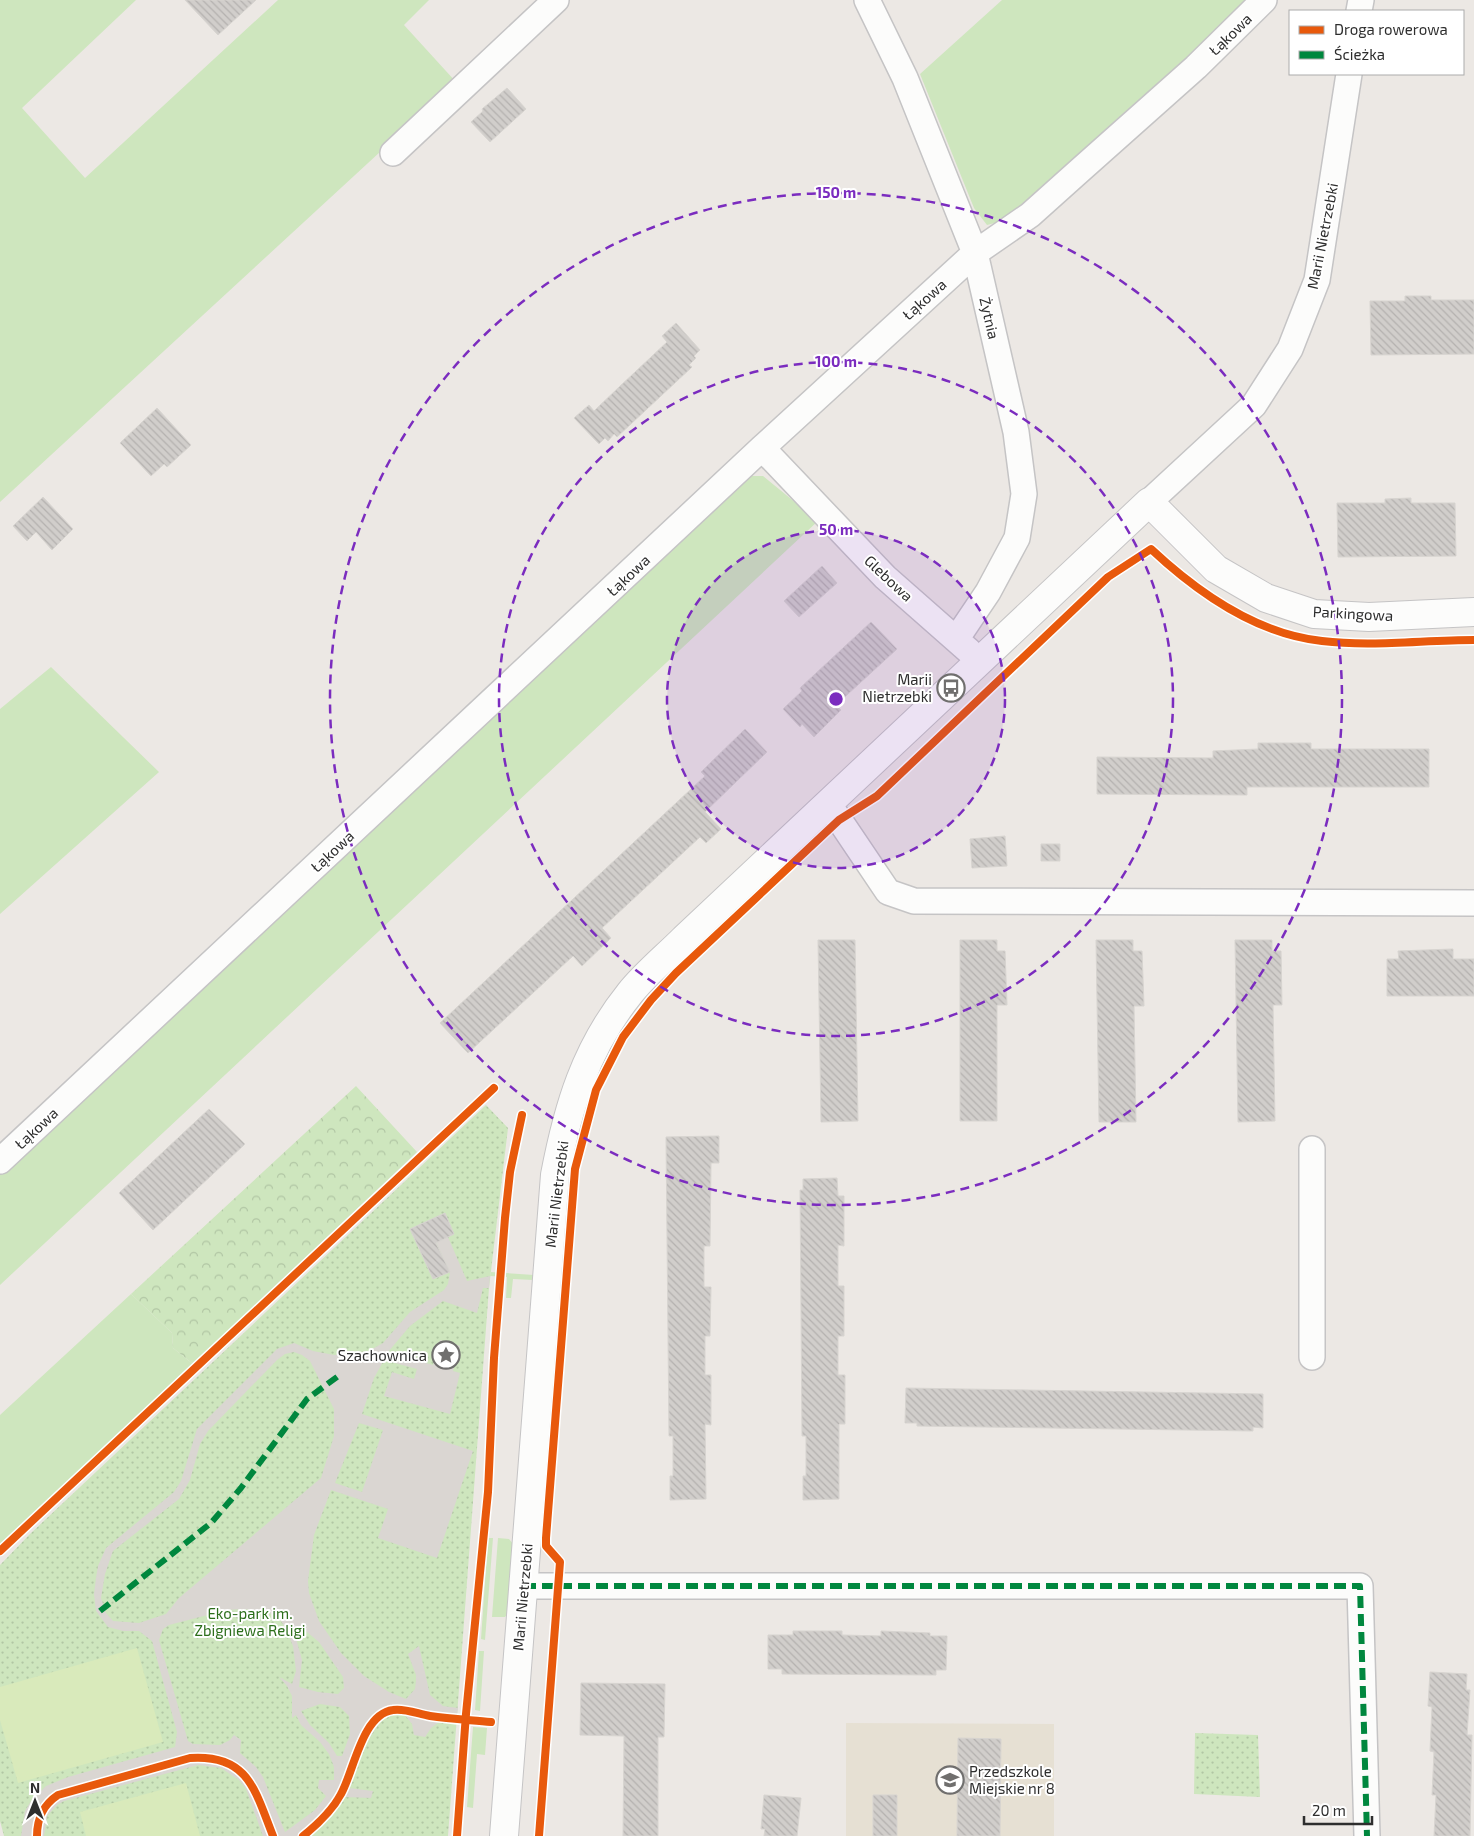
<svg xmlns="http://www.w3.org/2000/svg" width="1474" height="1836" font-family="'Exo 2',sans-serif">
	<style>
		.education { fill: #e6e0d3 }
		.grass { fill: #cee6be }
		.forest { fill: url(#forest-crowns) }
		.park { fill: url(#park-dots) }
		.pitch { fill: #d9eabb }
		.plaza { fill: #dad6d2; fill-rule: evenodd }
		.building { fill: url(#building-back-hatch); stroke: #d7d4d0 }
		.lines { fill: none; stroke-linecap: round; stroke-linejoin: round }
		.street-casing { stroke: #c5c4c5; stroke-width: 28 }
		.secondary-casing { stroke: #c5c4c5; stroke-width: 30 }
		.street { stroke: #fcfcfb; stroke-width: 25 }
		.secondary { stroke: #fcfcfb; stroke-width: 28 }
		.quiet { stroke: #00873e; stroke-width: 6; stroke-dasharray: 12 6; stroke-linecap: butt }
		.cycleway-casing { stroke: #fff; stroke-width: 11 }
		.cycleway { stroke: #e8590c; stroke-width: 8 }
		.ring { fill: none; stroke: #7b2cbf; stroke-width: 2.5; stroke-dasharray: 9 6 }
		.labels { text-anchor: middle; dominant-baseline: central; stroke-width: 4; stroke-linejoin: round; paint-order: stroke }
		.street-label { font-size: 15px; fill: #2e2e2e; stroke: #fff }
		.poi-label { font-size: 15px; fill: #2e2e2e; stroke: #fff; text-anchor: end }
		.park-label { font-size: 15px; fill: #2c6e1b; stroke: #fff }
		.centre { fill: #7b2cbf; stroke: #fff; stroke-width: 2.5 }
		.ring-label { font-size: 15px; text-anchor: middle; font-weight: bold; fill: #7b2cbf; stroke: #fff; stroke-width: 4; stroke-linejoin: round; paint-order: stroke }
	</style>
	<defs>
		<pattern id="forest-crowns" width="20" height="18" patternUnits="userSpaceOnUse" patternTransform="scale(1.25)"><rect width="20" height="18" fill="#cee6be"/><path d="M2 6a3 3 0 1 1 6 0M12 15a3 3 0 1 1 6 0" fill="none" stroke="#b1c6a4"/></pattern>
		<pattern id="park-dots" width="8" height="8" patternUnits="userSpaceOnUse" patternTransform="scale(1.25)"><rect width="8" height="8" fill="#cee6be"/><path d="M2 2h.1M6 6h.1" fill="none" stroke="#b1c6a4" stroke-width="1.8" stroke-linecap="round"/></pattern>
		<pattern id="building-back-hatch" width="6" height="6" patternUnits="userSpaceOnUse" patternTransform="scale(1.25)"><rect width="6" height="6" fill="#d1cecb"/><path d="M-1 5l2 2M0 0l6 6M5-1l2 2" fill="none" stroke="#b4b1af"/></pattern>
	</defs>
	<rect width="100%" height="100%" fill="#ece8e4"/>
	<path class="education" d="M846 1723 1054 1724V1836H846Z"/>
	<path class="grass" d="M0 0H136L22 108 85 178 278 0H429L404 25 456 82 0 502Z
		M1002 0H1252L1010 219 987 225 974 208 920 74Z
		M739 476H763L818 521 0 1285V1173Z
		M51 667 159 772 0 914V709Z
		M491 1272 534 1275 533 1280 513 1279 511 1298H506L507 1277 490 1276Z
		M131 1294 172 1333 173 1348 193 1364 0 1545V1415Z
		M488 1538H493L485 1640 481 1639Z
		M498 1538 509 1539 514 1545 509 1612 505 1617H492Z
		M479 1651H484L480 1711 475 1710Z
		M473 1727 487 1728 485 1755 477 1754 473 1808 467 1807Z"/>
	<path class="forest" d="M356 1086 417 1152 193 1364 173 1348 172 1333 131 1294Z"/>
	<path class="park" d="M486 1105 508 1128 489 1288 448 1836H4L0 1821V1565L30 1534Z
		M1195 1733 1258 1735 1260 1797 1194 1794Z"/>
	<path class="pitch" d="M137 1648 163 1742 18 1783 0 1720V1687Z
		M186 1783 200 1836H86L80 1812Z"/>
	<path class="plaza" d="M448 1237 467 1281 490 1276 489 1288H483L477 1313 443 1301 410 1326 388 1352 433 1365 440 1340 460 1346 453 1371 460 1373 450 1414 384 1396 392 1372 414 1379 417 1369 384 1360 374 1378 362 1414 473 1451 437 1558 378 1538 388 1509 331 1490 314 1535 308 1581 309 1593 319 1621 341 1653 364 1676 389 1692 406 1699 415 1689 416 1681V1675L408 1654 419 1646 430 1695 443 1706 458 1708 456 1723 439 1722 431 1728 425 1737 414 1735 412 1724 404 1714 395 1713 384 1716 364 1746 349 1788 373 1791 371 1798 345 1797 334 1813 309 1836H263L246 1789 239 1780 221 1768 198 1765 64 1801 57 1805 47 1816 44 1836H21L25 1811 31 1801 46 1786 68 1777 175 1747 177 1732 152 1641 139 1631H123L108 1627 96 1611 94 1594 96 1578 98 1566 106 1548 174 1492 181 1481 197 1429 277 1349 294 1343 313 1351 334 1355 367 1352 383 1343 410 1312 444 1290 448 1284 450 1272 436 1242ZM294 1352 302 1355 310 1361 334 1409V1436L321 1478 179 1598 166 1614 139 1623 113 1621 106 1613 101 1598 105 1574 113 1551 179 1499 190 1480 200 1444 208 1431 277 1360 285 1354ZM359 1423 383 1430 362 1492 335 1483ZM244 1609 268 1612 281 1621 286 1629 293 1646 296 1671 292 1684 279 1677 287 1686 292 1696V1718L296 1715 301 1725 320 1742 329 1754 334 1767V1780H319L318 1788 326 1796 315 1810 285 1832 263 1777 256 1767 240 1753 241 1740 234 1735 230 1740 220 1745 193 1744 188 1741 159 1640 163 1629 169 1625 227 1610ZM301 1627 319 1642 343 1677 344 1688 338 1694 318 1692 299 1687 302 1660 294 1631ZM320 1704 340 1707 349 1716 350 1734 342 1756H337L329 1743 310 1725 301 1711Z"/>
	<path class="building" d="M185 0H256L218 35Z
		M507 88 526 109 490 142 471 122 483 111 482 109Z
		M1405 296H1431V300H1474V354L1371 355 1370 301H1405Z
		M676 323 700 350 694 356 696 358 689 365 692 367 617 437 614 434 608 441 605 438 599 444 574 418 589 405 594 411 618 388 667 342 662 336Z
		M157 408 191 445 167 467 164 464 151 476 120 443Z
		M43 497 73 529 52 550 36 532 27 541 13 526Z
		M1411 498V503H1455L1456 556 1338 557 1337 503H1385V499Z
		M822 566 837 583 799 617 784 601Z
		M871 622 897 649 836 705 841 710 814 737 802 724 800 727 783 709 802 691 800 688Z
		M745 729 767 752 705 812 721 829 706 843 700 837 602 928 611 938 582 966 573 956 468 1053 440 1023 705 776 701 772Z
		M1258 743H1311V749H1429V787H1247V795L1097 794V757L1213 758V751L1258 749Z
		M1005 836 1007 866 972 868 970 839Z
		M1041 844H1060V861H1041Z
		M818 940H855L858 1121 821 1122Z
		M960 940H997V951H1005L1007 1005H997V1121H960Z
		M1096 940H1133V951H1142L1144 1006H1134L1136 1122H1099Z
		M1235 940H1272V951H1281L1282 1005H1273L1275 1121 1238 1122Z
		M1453 949V959H1474V996H1387V959H1399L1398 951Z
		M209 1109 245 1144 153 1230 119 1193Z
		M719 1136V1163H711L710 1246H704V1287H711L710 1336H705V1375H711V1425L705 1424 706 1499 670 1500V1476H673V1436H669L666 1137Z
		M837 1178 838 1196H844V1246L838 1245V1286H844V1336H838V1375H845V1424H839V1499L803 1500V1476H806V1436H802L800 1190H803V1179Z
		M445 1213 454 1234 436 1243 450 1272 433 1279 410 1229Z
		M906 1388 1263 1394V1428L1253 1427V1431L917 1426V1423H905Z
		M793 1631H842V1635L881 1636V1631L930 1633V1636H947L946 1670H936V1675L782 1674V1669H768V1635H793Z
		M1430 1672 1467 1674 1466 1690H1470L1467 1735H1472L1470 1836H1434L1436 1795H1432L1434 1752 1430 1751 1432 1707 1428 1706Z
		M581 1683 665 1684 664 1737H658V1836H623L624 1736 580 1735Z
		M958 1738 1001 1739 1000 1836H957Z
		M764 1795 801 1798 797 1836H764L765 1829H761Z
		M873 1795H897V1836H873Z"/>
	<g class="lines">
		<g class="street-casing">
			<path id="street" d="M867 0 905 78 975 253 1016 432 1024 494 1017 538 988 592 957 638
				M1359 11 1361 0
				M393 153 556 0
				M762 448 885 577 969 651
				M1149 502 1254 405 1290 349 1317 280 1349 74
				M828 803 888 892 914 901 1474 903
				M1312 1149V1357
				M0 1161 762 448 975 253 1030 215 1078 172 1196 67 1264 0
				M524 1586H1360L1367 1836"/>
		</g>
		<g class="secondary-casing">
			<path id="secondary" d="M504 1836 555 1175C568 1107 585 1049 630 993 645 974 666 957 684 939L1149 502 1216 569 1266 598 1314 614 1369 617 1474 612"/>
		</g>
		<use href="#street" class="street"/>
		<use href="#secondary" class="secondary"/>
		<path class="quiet" d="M524 1586H1360L1367 1836
			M100 1611 211 1523 241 1488 307 1399 341 1374"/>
		<g class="cycleway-casing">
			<path id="cycleway" d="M0 1551 494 1088
				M37 1836C37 1818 43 1805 58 1795L190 1758C249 1754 255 1791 273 1836
				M303 1836C318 1824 332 1811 341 1794 354 1771 362 1714 393 1710 405 1708 418 1714 430 1716 450 1719 471 1720 491 1722
				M457 1836 466 1714 488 1492 494 1358 505 1218 510 1172 522 1115
				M539 1836 560 1562 546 1546V1538L575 1169 596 1090 623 1037 651 1000 676 973 839 820 877 796 1108 577 1151 549C1198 593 1256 634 1322 641 1372 647 1423 640 1474 640"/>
		</g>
		<use href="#cycleway" class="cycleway"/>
	</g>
	<circle cx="836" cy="699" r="169" fill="#7b2cbf" fill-opacity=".12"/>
	<g class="ring">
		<circle cx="836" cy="699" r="169"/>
		<circle cx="836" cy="699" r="337"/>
		<circle cx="836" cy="699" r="506"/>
	</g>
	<defs>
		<g id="bus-ring" transform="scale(1.4375)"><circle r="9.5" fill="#fff" stroke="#706f6e" stroke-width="1.5"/><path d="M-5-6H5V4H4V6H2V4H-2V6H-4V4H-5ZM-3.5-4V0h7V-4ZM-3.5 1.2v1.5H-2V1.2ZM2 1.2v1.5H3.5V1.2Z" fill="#706f6e"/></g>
		<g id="sight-ring" transform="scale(1.4375)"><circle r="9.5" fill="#fff" stroke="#706f6e" stroke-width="1.5"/><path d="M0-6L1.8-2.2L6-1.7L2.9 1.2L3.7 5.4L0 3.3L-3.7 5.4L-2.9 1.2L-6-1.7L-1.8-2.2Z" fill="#706f6e"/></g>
		<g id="school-ring" transform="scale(1.4375)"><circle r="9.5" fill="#fff" stroke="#706f6e" stroke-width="1.5"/><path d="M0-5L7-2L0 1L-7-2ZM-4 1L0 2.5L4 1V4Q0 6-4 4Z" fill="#706f6e"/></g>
	</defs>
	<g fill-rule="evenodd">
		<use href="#bus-ring" x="951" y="688"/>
		<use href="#sight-ring" x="446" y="1355"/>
		<use href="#school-ring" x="950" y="1780"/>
	</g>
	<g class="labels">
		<g class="street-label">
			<text transform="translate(1230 34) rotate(-44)">Łąkowa</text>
			<text transform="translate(1322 236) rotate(-79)">Marii Nietrzebki</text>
			<text transform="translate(924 299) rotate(-42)">Łąkowa</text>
			<text transform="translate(990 318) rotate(77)">Żytnia</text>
			<text transform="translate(628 575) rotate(-43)">Łąkowa</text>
			<text transform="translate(889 578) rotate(43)">Glebowa</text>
			<text transform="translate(1353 613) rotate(3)">Parkingowa</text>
			<text transform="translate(332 851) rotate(-43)">Łąkowa</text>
			<text transform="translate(36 1128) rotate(-43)">Łąkowa</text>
			<text transform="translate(556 1194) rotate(-83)">Marii Nietrzebki</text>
			<text transform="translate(522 1597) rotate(-85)">Marii Nietrzebki</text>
		</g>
		<g class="poi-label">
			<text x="932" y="679">Marii<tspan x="932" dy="17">Nietrzebki</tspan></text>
			<text x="427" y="1355">Szachownica</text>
			<text x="969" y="1771" text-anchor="start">Przedszkole<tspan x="969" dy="17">Miejskie nr 8</tspan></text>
		</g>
		<g class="park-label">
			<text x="250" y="1613">Eko-park im.<tspan x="250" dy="17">Zbigniewa Religi</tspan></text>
		</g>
	</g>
	<circle cx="836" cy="699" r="8" class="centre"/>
	<g class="ring-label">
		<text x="836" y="198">150 m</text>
		<text x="836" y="367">100 m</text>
		<text x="836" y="535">50 m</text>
	</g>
	<rect x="1289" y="10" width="175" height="65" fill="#ffffff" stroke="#ababab"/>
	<rect x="1299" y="26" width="25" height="8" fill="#e8590c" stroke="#ababab"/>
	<text x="1334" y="35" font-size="15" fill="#2e2e2e">Droga rowerowa</text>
	<rect x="1299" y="51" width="25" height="8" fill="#00873e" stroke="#ababab"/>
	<text x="1334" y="60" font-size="15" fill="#2e2e2e">Ścieżka</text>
	<g transform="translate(35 1801)" stroke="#ffffff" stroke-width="4" paint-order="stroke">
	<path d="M0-4L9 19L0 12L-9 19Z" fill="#2e2e2e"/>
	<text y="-8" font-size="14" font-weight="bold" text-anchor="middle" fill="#2e2e2e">N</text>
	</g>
	<path d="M1304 1816v8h68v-8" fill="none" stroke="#2e2e2e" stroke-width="2.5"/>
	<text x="1312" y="1816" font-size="15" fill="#2e2e2e" stroke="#ffffff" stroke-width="4" paint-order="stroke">20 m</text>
</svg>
